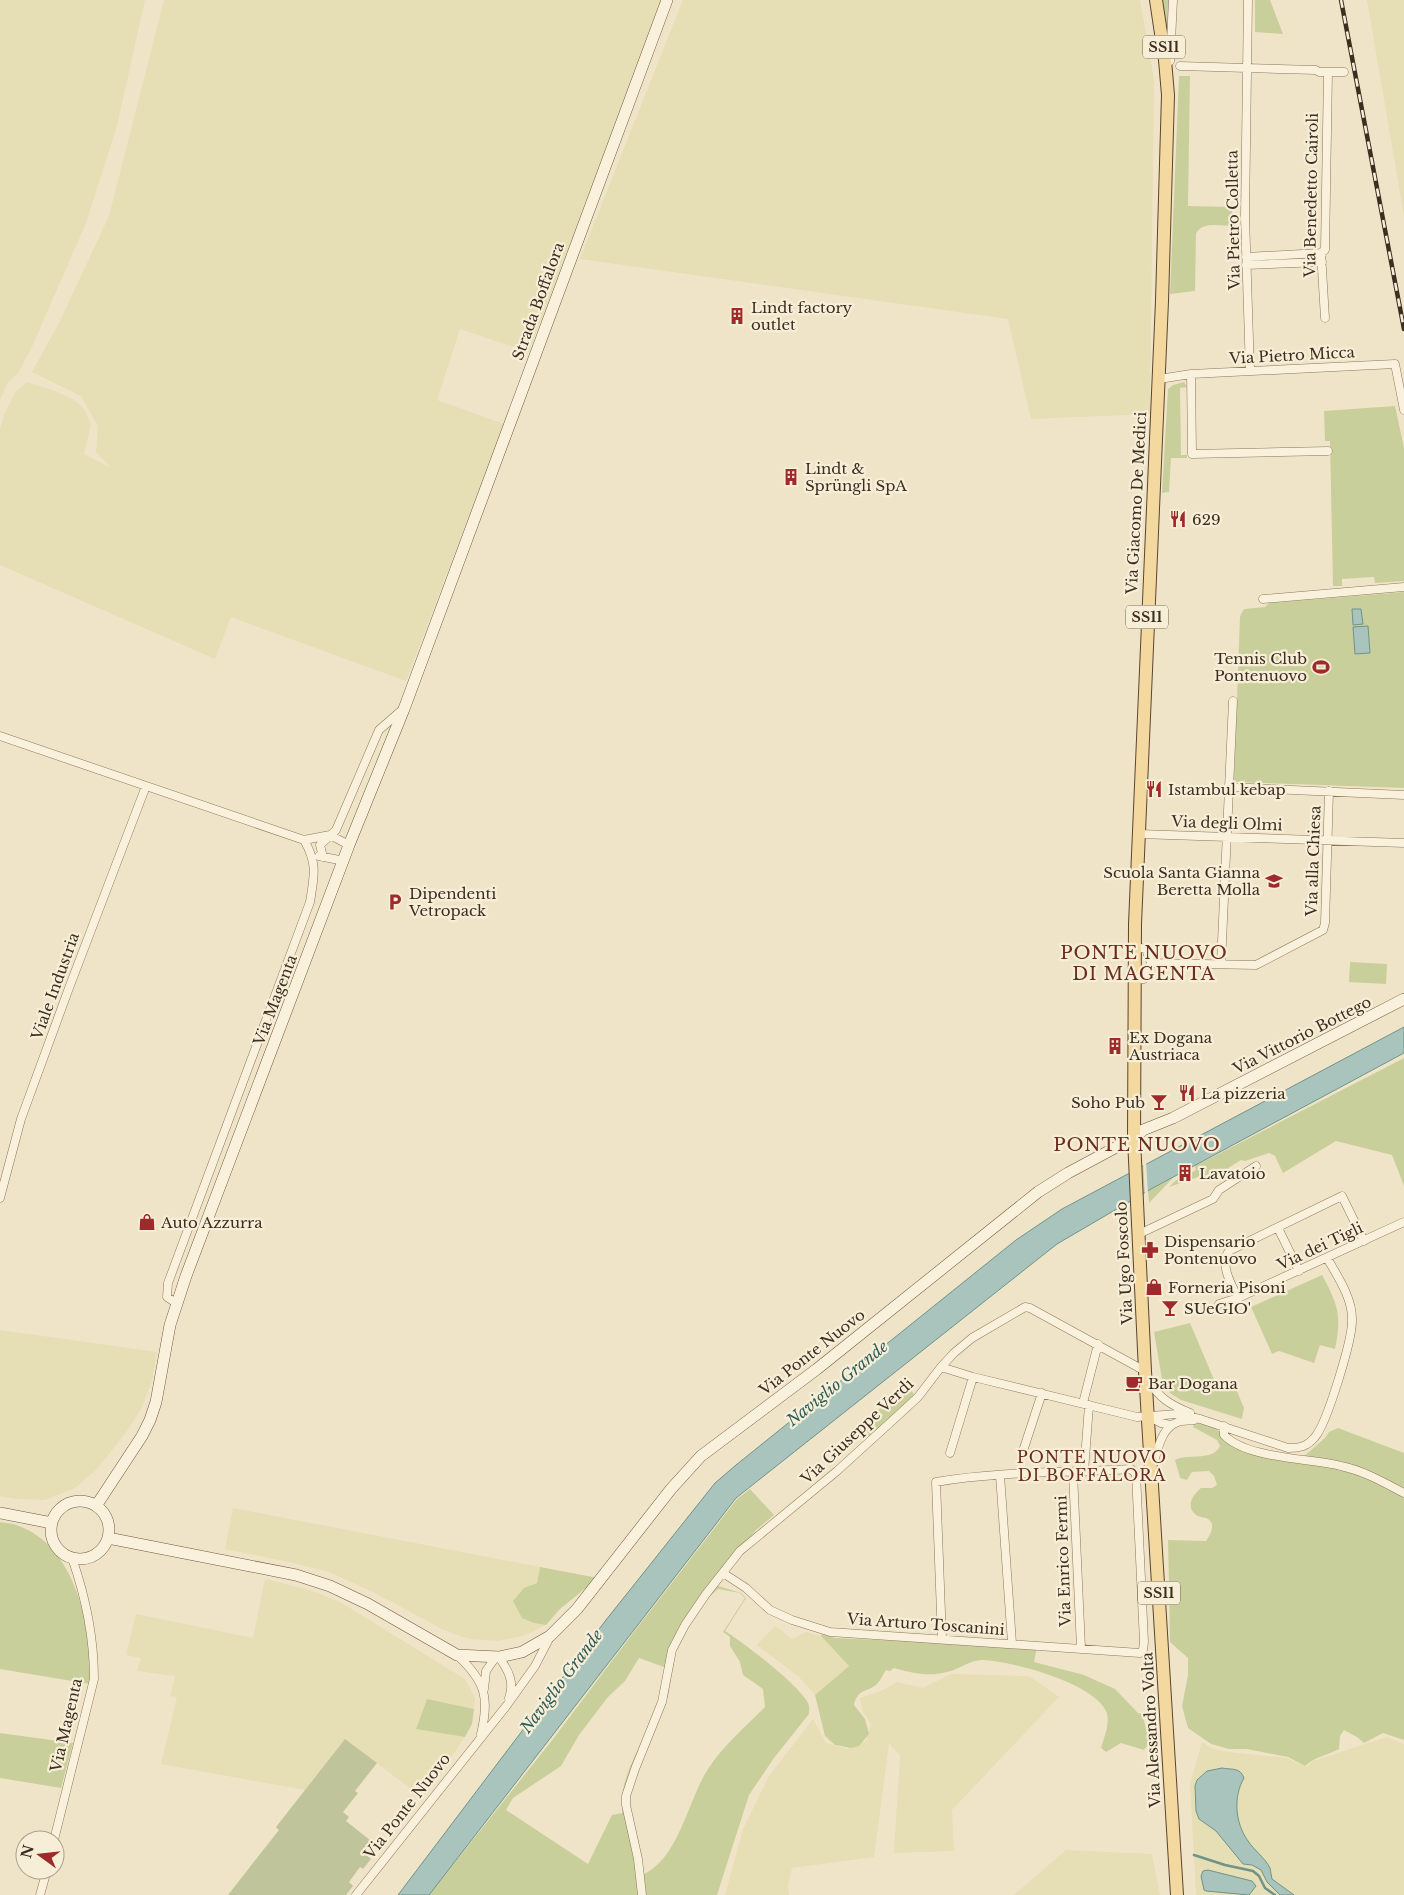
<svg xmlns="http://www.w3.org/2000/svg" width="1404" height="1895" font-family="'Libre Baskerville',serif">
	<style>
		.farmland { fill: #e6deb5 }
		.green { fill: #c9cf9b; fill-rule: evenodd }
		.cemetery { fill: #bfc49a }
		.water { fill: #a9c4bc; stroke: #6f938a }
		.pier { fill: #f0e4c8 }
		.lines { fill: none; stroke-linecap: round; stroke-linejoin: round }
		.stream { stroke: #6f938a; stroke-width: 2.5 }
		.street-casing { stroke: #8d765c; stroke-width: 9 }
		.secondary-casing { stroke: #6f573f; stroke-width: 12 }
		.primary-casing { stroke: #5b4430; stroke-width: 14 }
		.street { stroke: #faf1dc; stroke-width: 8 }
		.secondary { stroke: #faf1dc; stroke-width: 11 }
		.primary { stroke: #f3d9a0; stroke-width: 12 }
		.rail-casing { stroke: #3d2e20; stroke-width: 4.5 }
		.rail { stroke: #f7eed8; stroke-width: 2.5; stroke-dasharray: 8; stroke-linecap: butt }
		.labels { text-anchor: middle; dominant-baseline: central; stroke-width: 4.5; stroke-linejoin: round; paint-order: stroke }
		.shield { fill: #f7eed8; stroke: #756857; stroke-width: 1 }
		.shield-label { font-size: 14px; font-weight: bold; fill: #3d2e20 }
		.street-label { font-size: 15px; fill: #3d2e20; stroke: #f7eed8 }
		.poi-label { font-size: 15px; fill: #3d2e20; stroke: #f7eed8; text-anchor: start }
		.water-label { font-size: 16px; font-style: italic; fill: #2f5d5a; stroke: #f7eed8 }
		.neighbourhood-label { font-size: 16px; letter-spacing: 1px; fill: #6b2e1e; stroke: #f7eed8 }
		.quarter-label { font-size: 18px; letter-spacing: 1px; fill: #6b2e1e; stroke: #f7eed8 }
	</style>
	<rect width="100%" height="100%" fill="#f0e4c8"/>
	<path class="farmland" d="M0 0H145L117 126 86 223 31 349 18 373 8 382 0 400Z
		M164 0H663L529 352 460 329 437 400 504 424 406 681 231 617 215 659 0 565V429L4 415 16 391 27 382 52 390 73 399 85 410 91 425 84 454 111 468 96 452 98 426 81 396 32 372 59 323 109 216Z
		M683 0H1140L1154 79 1150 414 1031 419 1008 319 580 259Z
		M1367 0H1404V216Z
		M0 1330 157 1352 152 1381 141 1409 127 1431 98 1468 75 1488 45 1500 15 1499 0 1496Z
		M233 1508 540 1567 537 1583 524 1588 534 1623 546 1625 523 1636 498 1641 469 1639 444 1630 373 1592 329 1572 289 1562 225 1549Z
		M265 1579 310 1590 340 1602 465 1679 475 1698 474 1709 427 1699 416 1729 465 1737 423 1798 345 1739 305 1790 161 1764 177 1697 170 1696 175 1676 137 1671 141 1658 126 1655 136 1614 253 1638Z
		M775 1626 792 1639 806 1632 821 1636 849 1666 815 1695 799 1677 757 1645Z
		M951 1674 1029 1676 1059 1697 952 1810 954 1851 894 1853 900 1755 889 1744 874 1857 792 1868 788 1886 789 1895H725L743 1829 769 1776 813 1719 826 1743 847 1749 866 1741 871 1724 863 1712 860 1698 881 1691 897 1682 923 1688Z
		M1387 1737 1404 1744V1895H1196L1190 1784 1202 1742 1211 1748 1229 1752 1287 1758 1306 1767 1313 1761Z
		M1066 1850 1152 1854 1160 1895H1014Z"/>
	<path class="green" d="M1163 0H1171L1168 39Z
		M1255 0H1270L1283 34 1255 32Z
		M1179 76H1190L1188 206 1232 207 1233 226C1221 226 1201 221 1196 234L1195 291 1170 294Z
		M1184 382 1187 387 1180 388 1181 455H1187V458H1171L1169 492 1162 493 1168 389 1173 385Z
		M1395 406 1404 448V581L1375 583 1374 577 1342 579V586H1333L1330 441H1325L1324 411Z
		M1404 592V788L1234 782 1240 616 1244 609 1265 607 1269 603Z
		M1350 962 1387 964 1386 984 1349 982Z
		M1404 1058V1186L1392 1155 1336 1141 1283 1173 1275 1156 1269 1153 1245 1161 1241 1160 1222 1172 1201 1176 1169 1187 1175 1181 1196 1170 1195 1166Z
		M1173 1178 1149 1203 1148 1191Z
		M1322 1275C1338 1304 1342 1316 1335 1349L1320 1345 1314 1363 1279 1351 1272 1354 1251 1307Z
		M1190 1323 1218 1389 1233 1382 1244 1408 1242 1419 1181 1400 1170 1393 1162 1379 1154 1332Z
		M907 1386 914 1394 898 1413 869 1438 859 1426Z
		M1195 1423C1203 1424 1213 1424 1219 1431 1224 1435 1224 1440 1230 1444L1302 1458 1325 1438 1329 1432 1338 1428 1404 1453V1740L1383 1733 1364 1743 1357 1737 1344 1730 1340 1736 1339 1749C1328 1755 1314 1757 1305 1766L1288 1757 1247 1749H1229L1211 1744 1188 1728 1182 1706 1188 1675V1658L1170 1642 1168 1540 1206 1541C1211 1534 1217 1523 1206 1518 1202 1517 1198 1517 1195 1514 1185 1505 1194 1494 1201 1488H1212L1217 1485 1214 1476 1209 1471 1192 1472 1187 1480 1180 1478 1175 1460C1188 1453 1212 1462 1220 1446L1217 1440 1193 1427Z
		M750 1489 774 1515 756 1530 712 1584 741 1593 746 1598 725 1631C744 1643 798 1684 808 1703 810 1707 809 1710 809 1714L774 1758 749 1795 717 1895H429L553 1739 630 1637 737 1499ZM718 1589 740 1593 745 1598 723 1632 730 1637V1646L740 1662 743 1675 763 1689 765 1707C746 1726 725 1744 710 1766 688 1797 680 1859 642 1875L629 1810 630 1794 642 1759 668 1697 675 1655 680 1640 706 1600ZM639 1658 664 1667C665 1710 635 1745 624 1785 622 1794 623 1804 622 1813L612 1815 588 1864 506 1810 513 1798 561 1766 579 1735 608 1697 625 1681Z
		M0 1522C6 1523 13 1523 19 1526 76 1547 93 1630 90 1684L0 1669Z
		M540 1567 598 1578 560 1609 546 1625 534 1623 522 1618 513 1601 524 1588 537 1583Z
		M822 1634 835 1638 1037 1647 1034 1662 1084 1675 1115 1689 1138 1713 1142 1714 1150 1742 1144 1750 1121 1743 1106 1752 1101 1748C1104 1738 1111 1721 1106 1711 1093 1683 1012 1661 982 1660 970 1660 958 1670 947 1672 928 1677 913 1673 894 1668L890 1671 886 1670C883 1674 881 1680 877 1684 867 1693 858 1688 854 1705L865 1719 869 1734 859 1746 851 1748 835 1745 825 1736 815 1695 849 1666 821 1636Z
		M427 1699 474 1709 472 1724 465 1737 416 1729Z
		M0 1733 73 1743 61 1788 0 1778Z"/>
	<path class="cemetery" d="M345 1739 377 1763 355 1791 358 1793 343 1812 349 1817 346 1821 371 1841 362 1851 371 1859 363 1869 360 1867 349 1882 353 1886 346 1895H228L279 1830 276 1827Z"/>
	<path class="water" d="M1352 609H1361L1363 624 1353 625Z
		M1368 626 1370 653 1355 654 1353 627Z
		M1404 1027V1053L1151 1189 1057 1244 736 1498 429 1895H398L606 1620 715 1483 736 1465 1016 1240 1062 1209Z
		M1222 1768C1232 1770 1240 1767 1244 1778 1233 1797 1235 1823 1248 1841 1254 1850 1265 1858 1270 1868 1271 1872 1271 1875 1272 1879L1294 1895H1280L1267 1882 1261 1870 1252 1865 1243 1864 1216 1831 1199 1819 1196 1811 1195 1786 1197 1780 1207 1771Z
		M1208 1870 1252 1881 1256 1886 1249 1895 1206 1891 1204 1890 1201 1876 1203 1871Z"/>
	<path class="pier" d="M1146 1161 1148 1194 1145 1196 1143 1163Z"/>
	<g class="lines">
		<path class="stream" d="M1194 1855 1225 1865 1253 1871 1259 1876 1265 1888 1275 1895"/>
		<g class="street-casing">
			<path id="street" d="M1248 0 1245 217 1250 371
				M1170 61 1173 0
				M1180 66 1316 70 1319 72H1328L1325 250 1321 253 1325 318
				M1328 72H1344
				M1246 257 1321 253
				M1246 265 1322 262
				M1191 374 1192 454 1328 451
				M1159 379 1191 374 1395 364 1404 410
				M1263 599 1404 587
				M0 736 304 840 330 835 349 845
				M1228 787 1404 795
				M1139 834 1404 843
				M319 856 344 861
				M323 857 320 845 336 830 379 730 402 710
				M1151 963 1256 965 1323 930 1325 923 1329 791
				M1221 964 1233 701
				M1134 980 1144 979 1151 963 1146 949 1135 947
				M0 1198 21 1119 69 988 146 786
				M1278 1228 1299 1271
				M1139 1234 1213 1199 1219 1190 1256 1166
				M1238 1298C1232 1286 1219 1264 1229 1251L1342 1196 1364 1241
				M176 1303 167 1297 168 1283 310 902C314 876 318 864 304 840
				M1219 1304 1238 1298 1404 1222
				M941 1367 973 1377 1137 1417 1177 1414 1200 1419 1288 1448C1299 1448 1307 1447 1315 1437 1327 1423 1352 1341 1352 1321 1353 1299 1338 1277 1327 1258
				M1148 1379C1158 1398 1171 1405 1190 1413
				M1083 1403 1098 1344
				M1148 1416 1161 1423 1170 1425
				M1224 1426V1435C1247 1459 1309 1458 1341 1466 1364 1471 1383 1482 1404 1493
				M1024 1448 1042 1393
				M950 1453 973 1377
				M1154 1462C1158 1448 1162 1427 1178 1422 1183 1420 1189 1421 1194 1420
				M1084 1472 1089 1405
				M1073 1473 1081 1648
				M1000 1475 1012 1643
				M723 1573 746 1588 770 1610 792 1620 830 1632 1140 1653 1143 1650 1144 1642 1136 1474 1131 1469C1066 1473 1000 1471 936 1482L942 1639
				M457 1655C485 1681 490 1697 481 1734
				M499 1657C508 1670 515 1682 509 1698
				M484 1689 486 1671 495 1658
				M54 1840 94 1679C94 1636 86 1598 72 1558
				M40 1895 47 1870
				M356 1895 507 1705 535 1666 550 1637
				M642 1895 638 1859 626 1805V1796L635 1769 662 1702 672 1650 685 1625 706 1594 740 1551 837 1471 892 1421 918 1397 941 1367 954 1353 972 1338 1025 1307 1030 1308 1145 1371"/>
		</g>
		<g class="secondary-casing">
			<path id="secondary" d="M51 1530a29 29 0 1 1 58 0a29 29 0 1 1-58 0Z
				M96 1506 142 1436 150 1420 156 1402 170 1325 186 1276 349 845 404 709 667 0
				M0 1513 52 1523
				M108 1538 296 1575 330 1586 368 1604 457 1655 499 1657 522 1652 550 1636 577 1609 671 1489 701 1456 817 1369 1038 1192 1068 1173 1124 1143 1134 1139 1143 1130 1173 1118 1404 999"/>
		</g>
		<g class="primary-casing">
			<path id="primary" d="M1156 0 1165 60 1168 95 1162 301 1135 924 1134 1139 1145 1371 1177 1895"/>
		</g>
		<use href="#street" class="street"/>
		<use href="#secondary" class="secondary"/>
		<use href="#primary" class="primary"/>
		<g class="rail-casing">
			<path id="rail" d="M1341 0 1404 329"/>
		</g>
		<use href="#rail" class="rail"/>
	</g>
	<defs>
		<g id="building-bare" transform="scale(1.35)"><path d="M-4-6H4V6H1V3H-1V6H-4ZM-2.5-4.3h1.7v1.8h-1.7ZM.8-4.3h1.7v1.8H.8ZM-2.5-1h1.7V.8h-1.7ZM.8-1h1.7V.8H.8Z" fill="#9e2a2b" stroke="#f7eed8" stroke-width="2.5" paint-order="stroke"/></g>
		<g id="restaurant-bare" transform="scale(1.35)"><path d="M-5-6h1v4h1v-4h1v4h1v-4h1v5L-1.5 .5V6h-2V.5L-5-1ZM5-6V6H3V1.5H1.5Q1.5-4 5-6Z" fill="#9e2a2b" stroke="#f7eed8" stroke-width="2.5" paint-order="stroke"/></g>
		<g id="stadium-bare" transform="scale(1.35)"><path d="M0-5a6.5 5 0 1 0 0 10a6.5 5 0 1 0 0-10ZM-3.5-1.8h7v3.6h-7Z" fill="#9e2a2b" stroke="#f7eed8" stroke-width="2.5" paint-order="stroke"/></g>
		<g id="school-bare" transform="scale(1.35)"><path d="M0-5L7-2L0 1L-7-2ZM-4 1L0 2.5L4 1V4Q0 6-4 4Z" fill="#9e2a2b" stroke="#f7eed8" stroke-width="2.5" paint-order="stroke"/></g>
		<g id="parking-bare" transform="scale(1.35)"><path d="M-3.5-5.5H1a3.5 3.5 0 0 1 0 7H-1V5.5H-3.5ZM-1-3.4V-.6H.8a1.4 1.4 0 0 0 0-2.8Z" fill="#9e2a2b" stroke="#f7eed8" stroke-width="2.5" paint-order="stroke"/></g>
		<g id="bar-bare" transform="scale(1.35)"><path d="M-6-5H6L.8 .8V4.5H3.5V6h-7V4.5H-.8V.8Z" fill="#9e2a2b" stroke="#f7eed8" stroke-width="2.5" paint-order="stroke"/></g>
		<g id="shop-bare" transform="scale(1.35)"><path d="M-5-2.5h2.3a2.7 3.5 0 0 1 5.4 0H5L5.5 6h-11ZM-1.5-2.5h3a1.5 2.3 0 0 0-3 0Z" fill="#9e2a2b" stroke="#f7eed8" stroke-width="2.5" paint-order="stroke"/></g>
		<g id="pharmacy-bare" transform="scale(1.35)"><path d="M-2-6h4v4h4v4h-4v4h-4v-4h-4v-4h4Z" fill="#9e2a2b" stroke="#f7eed8" stroke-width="2.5" paint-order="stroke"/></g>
		<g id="cafe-bare" transform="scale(1.35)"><path d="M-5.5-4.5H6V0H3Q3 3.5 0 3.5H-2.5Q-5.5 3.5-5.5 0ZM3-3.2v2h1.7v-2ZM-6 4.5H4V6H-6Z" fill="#9e2a2b" stroke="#f7eed8" stroke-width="2.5" paint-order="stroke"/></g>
	</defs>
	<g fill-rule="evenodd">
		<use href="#building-bare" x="737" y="316"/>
		<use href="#building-bare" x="791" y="477"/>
		<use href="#restaurant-bare" x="1178" y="519"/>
		<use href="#stadium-bare" x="1321" y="667"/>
		<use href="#restaurant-bare" x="1154" y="789"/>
		<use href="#school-bare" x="1274" y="881"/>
		<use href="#parking-bare" x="395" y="902"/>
		<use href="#building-bare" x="1115" y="1046"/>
		<use href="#restaurant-bare" x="1187" y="1093"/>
		<use href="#bar-bare" x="1159" y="1102"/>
		<use href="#building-bare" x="1185" y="1173"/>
		<use href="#shop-bare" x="147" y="1222"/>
		<use href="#pharmacy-bare" x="1150" y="1250"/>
		<use href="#shop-bare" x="1154" y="1287"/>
		<use href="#bar-bare" x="1170" y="1308"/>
		<use href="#cafe-bare" x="1134" y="1383"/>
	</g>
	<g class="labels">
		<g class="shield">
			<rect x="1143" y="35.5" width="42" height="23" rx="4"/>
			<rect x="1126" y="605.5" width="42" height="23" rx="4"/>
			<rect x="1138" y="1581.5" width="42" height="23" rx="4"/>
		</g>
		<g class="shield-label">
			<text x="1164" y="47">SS11</text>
			<text x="1147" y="617">SS11</text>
			<text x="1159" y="1593">SS11</text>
		</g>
		<g class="street-label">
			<text transform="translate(1311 195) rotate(-89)">Via Benedetto Cairoli</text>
			<text transform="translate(1233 220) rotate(-91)">Via Pietro Colletta</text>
			<text transform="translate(538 301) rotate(-70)">Strada Boffalora</text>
			<text transform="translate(1292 355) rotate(-3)">Via Pietro Micca</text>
			<text transform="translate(1136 503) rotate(-87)">Via Giacomo De Medici</text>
			<text transform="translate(1227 823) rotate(2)">Via degli Olmi</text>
			<text transform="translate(1313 861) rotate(-88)">Via alla Chiesa</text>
			<text transform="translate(55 986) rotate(-70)">Viale Industria</text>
			<text transform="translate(275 1000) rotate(-69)">Via Magenta</text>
			<text transform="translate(1302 1035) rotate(-27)">Via Vittorio Bottego</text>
			<text transform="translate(1320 1246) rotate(-25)">Via dei Tigli</text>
			<text transform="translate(1124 1263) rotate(-93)">Via Ugo Foscolo</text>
			<text transform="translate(812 1352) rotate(-38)">Via Ponte Nuovo</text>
			<text transform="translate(857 1431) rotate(-43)">Via Giuseppe Verdi</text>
			<text transform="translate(1063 1561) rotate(-92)">Via Enrico Fermi</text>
			<text transform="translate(926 1624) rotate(4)">Via Arturo Toscanini</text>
			<text transform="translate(66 1725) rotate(-77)">Via Magenta</text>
			<text transform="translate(1151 1730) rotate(-93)">Via Alessandro Volta</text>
			<text transform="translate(407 1806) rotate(-52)">Via Ponte Nuovo</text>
		</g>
		<g class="poi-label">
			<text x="751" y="307">Lindt factory<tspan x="751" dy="17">outlet</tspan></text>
			<text x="805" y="468">Lindt &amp;<tspan x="805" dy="17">Sprüngli SpA</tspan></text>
			<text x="1192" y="519">629</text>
			<text x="1307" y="658" text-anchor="end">Tennis Club<tspan x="1307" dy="17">Pontenuovo</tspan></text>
			<text x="1168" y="789">Istambul kebap</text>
			<text x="1260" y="872" text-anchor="end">Scuola Santa Gianna<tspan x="1260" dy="17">Beretta Molla</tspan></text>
			<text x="409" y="893">Dipendenti<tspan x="409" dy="17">Vetropack</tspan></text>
			<text x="1129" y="1037">Ex Dogana<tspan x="1129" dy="17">Austriaca</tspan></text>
			<text x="1201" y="1093">La pizzeria</text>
			<text x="1145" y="1102" text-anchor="end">Soho Pub</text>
			<text x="1199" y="1173">Lavatoio</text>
			<text x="161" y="1222">Auto Azzurra</text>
			<text x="1164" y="1241">Dispensario<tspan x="1164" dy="17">Pontenuovo</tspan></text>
			<text x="1168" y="1287">Forneria Pisoni</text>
			<text x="1184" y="1308">SUeGIO'</text>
			<text x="1148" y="1383">Bar Dogana</text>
		</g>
		<g class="water-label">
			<text transform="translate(837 1383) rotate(-39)">Naviglio Grande</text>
			<text transform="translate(561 1681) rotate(-53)">Naviglio Grande</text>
		</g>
		<g class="neighbourhood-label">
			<text x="1092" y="1457">PONTE NUOVO<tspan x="1092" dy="18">DI BOFFALORA</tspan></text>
		</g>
		<g class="quarter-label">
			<text x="1144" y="953">PONTE NUOVO<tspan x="1144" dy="21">DI MAGENTA</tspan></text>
			<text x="1137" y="1145">PONTE NUOVO</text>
		</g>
	</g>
	<g transform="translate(40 1855) rotate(285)"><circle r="24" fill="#f7eed8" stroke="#ada18e"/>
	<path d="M0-4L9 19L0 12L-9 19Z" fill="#9e2a2b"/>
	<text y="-8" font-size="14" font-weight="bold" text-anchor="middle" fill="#3d2e20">N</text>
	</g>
</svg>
